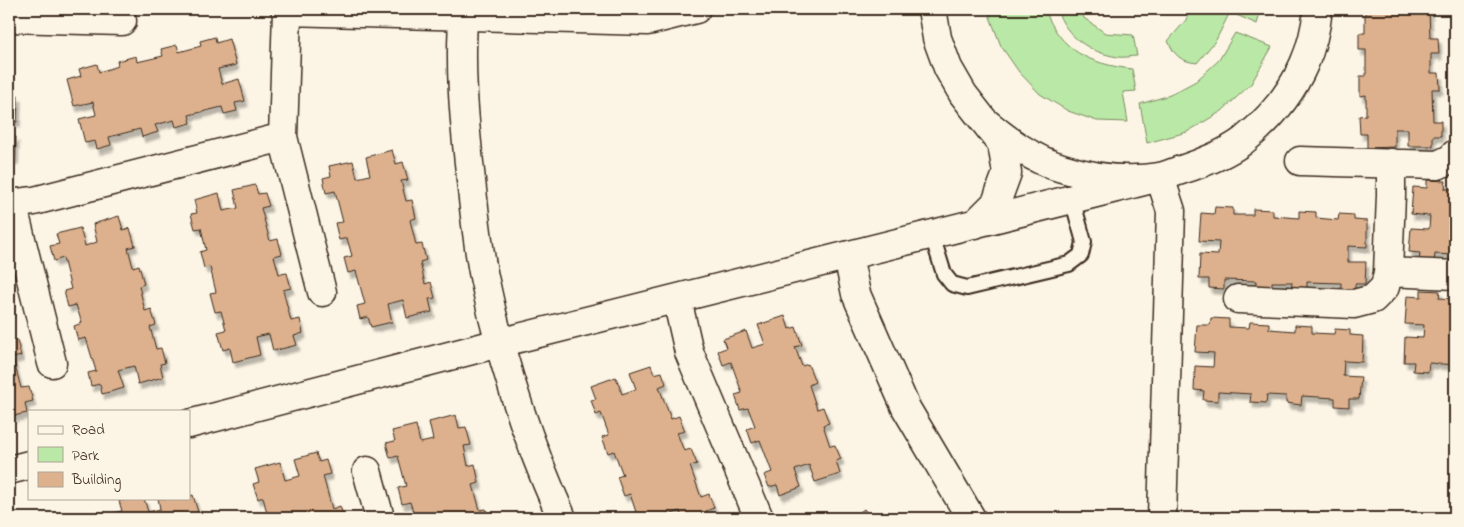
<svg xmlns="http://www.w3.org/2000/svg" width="1464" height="527" font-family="'Indie Flower',sans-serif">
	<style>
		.green { fill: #bae8a6; stroke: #7a8962 }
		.building { fill: #ddb18d; stroke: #3b2a1e; filter: url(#shadow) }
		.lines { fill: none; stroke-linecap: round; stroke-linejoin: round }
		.lane-casing { stroke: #3b2a1e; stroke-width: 18 }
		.street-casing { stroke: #3b2a1e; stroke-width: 31 }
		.lane { stroke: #fcf5e5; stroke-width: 14 }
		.street { stroke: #fcf5e5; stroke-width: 28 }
	</style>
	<defs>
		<filter id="shadow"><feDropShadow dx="3" dy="5.5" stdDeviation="1" flood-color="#0004"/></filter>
	</defs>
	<rect width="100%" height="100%" fill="#fcf5e5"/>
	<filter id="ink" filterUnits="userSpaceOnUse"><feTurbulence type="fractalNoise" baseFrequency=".02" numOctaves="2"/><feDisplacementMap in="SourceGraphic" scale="10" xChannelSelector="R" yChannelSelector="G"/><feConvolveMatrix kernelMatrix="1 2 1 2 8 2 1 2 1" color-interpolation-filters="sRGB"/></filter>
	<g filter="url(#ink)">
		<path class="green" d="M989 9H1045C1060 51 1090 64 1132 69L1136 91 1123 92 1128 122 1097 121 1068 111 1040 94 1019 72 1001 46 990 17Z
			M1057 9H1080L1084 18 1105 33 1133 35 1137 56C1131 56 1124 58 1118 57 1090 53 1065 36 1057 9Z
			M1190 9H1261L1257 24 1230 12 1216 40 1197 63C1180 61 1175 56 1168 41L1186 20Z
			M1235 33 1272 47 1251 84 1222 111 1187 132 1147 143 1140 104 1170 95 1196 81 1219 60Z"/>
		<path class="building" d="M1360 9H1429L1430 38H1438L1439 54H1431V73H1439L1440 89H1432L1433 121H1441V136H1433V146H1408V129H1395V147L1367 148V134H1360L1359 116 1366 115V95L1360 96V76H1366V50H1359V33H1365V10H1360Z
			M215 37 216 43 229 39 236 65 218 69 222 84 239 79 245 101 235 103 237 111 224 114 222 107 189 115 191 123 176 127 174 120 155 125 158 132 142 137 140 129 109 137 111 145 97 149 95 141 85 143 79 119 96 115 93 102 74 106 67 80 81 76 79 69 97 64 99 72 118 66 117 61 136 56 137 62 163 56 161 49 177 45 179 52 201 46 200 41Z
			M9 95 18 96 17 122 9 121Z
			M9 136 16 137 15 159H9Z
			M392 150 396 164 403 162 408 180 401 181 406 201 412 200 416 218 410 220 416 245 422 244 426 260 420 262 425 284 431 282 435 298 429 299 432 312 407 318 403 300 388 304 392 322 371 327 368 317 360 319 357 306 365 304 356 271 348 273 344 258 352 256 347 238 339 240 335 223 343 222 335 191 326 193 323 178 331 176 329 166 353 161 357 178 370 175 366 157Z
			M1427 180 1446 181 1445 189H1455V255L1435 254 1434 262H1419L1420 253 1409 252 1411 228 1429 229 1430 216 1411 214 1413 187 1427 188Z
			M255 185 258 194 265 193 269 206 261 208 270 241 278 239 282 254 274 256 279 274 287 273 291 288 283 290 291 321 300 319 303 333 294 336 297 345 273 351 269 334 256 337 260 355 233 362 230 348 223 350 218 332 226 330 221 311 215 312 210 293 216 292 210 267 204 268 200 252 206 250 201 228 195 229 191 214 197 213 194 200 219 193 223 211 238 208 234 190Z
			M1215 207 1233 208V215H1253V209L1273 210V216L1299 218V211L1316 212V218L1338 220 1339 214 1354 215V220L1367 221V247L1348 246V262H1366L1365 284H1355V291H1341V283L1307 282V291L1291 290 1292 282H1272V290L1256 289V281L1224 280V289L1209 288V279H1199L1200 254 1218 255 1219 242 1199 241 1201 213 1214 214Z
			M119 216 123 230 130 228 135 246 128 248 133 267 139 265 144 284 139 286 145 311 151 309 156 325 150 327 156 349 161 348 165 363 160 364 163 377 138 384 134 366 118 370 124 388 102 394 100 384 91 386 88 373 96 371 86 338 78 340 74 326 82 323 76 305 68 307 64 291 71 289 63 258 54 261 50 246 59 244 56 234 80 228 85 246 97 242 93 224Z
			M1421 290 1440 291 1439 298 1455 299V365L1429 363 1428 372 1413 371 1414 362H1404L1405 337 1423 338 1424 325 1405 324 1407 296 1421 297Z
			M785 316 789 329 796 327 802 345 795 347 802 366 808 364 815 382 809 385 817 409 823 407 829 423 823 425 830 446 835 445 841 459 836 461 840 474 815 482 809 465 795 470 801 487 780 495 777 485 769 487 764 475 772 472 760 440 752 443 747 429 755 426 748 408 740 410 735 395 742 393 731 362 723 365 718 351 726 348 723 339 746 331 752 348 765 344 758 325Z
			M1211 318 1229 319V327L1249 328 1250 322 1269 323V329L1295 331V325L1312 326V333L1334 334 1335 329 1350 330V335L1363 336 1362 362 1344 361 1343 376 1361 377 1359 399H1349V407L1335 406V398L1302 396 1301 405 1286 403V396L1267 395 1266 403 1250 402 1251 394 1218 392V401L1203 400 1204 391 1194 390 1195 366 1213 367 1214 353 1195 352 1197 325H1210Z
			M17 340 21 356 13 358 21 388 29 387 33 401 25 403 27 413 9 417V341Z
			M651 365 654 374 662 372 666 384 659 387 671 419 679 416 685 431 677 433 684 451 691 449 697 464 690 466 701 497 709 494 714 508 706 511 708 518H682L680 511 667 516 668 518H631L629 515 636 512 630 494 624 496 617 477 623 475 614 451 608 453 602 437 609 435 601 413 596 415 591 400 596 399 591 386 616 377 622 394 636 389 630 372Z
			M456 415 459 428 466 427 471 445 464 446 468 466 475 464 479 483 473 485 480 510 486 509 488 518H415L410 502 402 504 398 488 406 486 398 456 390 458 386 443 395 441 392 431 416 425 420 443 433 440 429 422Z
			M316 453 319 462 326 460 330 474 323 476 332 509 340 506 344 518H268L263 497 258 499 253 484 259 482 255 469 280 462 285 480 300 476 295 459Z
			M193 495 198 512 191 515 192 518H115L113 513 122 511 119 501 131 498H144L148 512 160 509 158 498H189V496Z
			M864 509 871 518H852Z"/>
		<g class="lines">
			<g class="lane-casing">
				<path id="lane" d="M932 235 944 274 952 284 967 288 1069 264 1081 255 1084 242 1072 199"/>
			</g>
			<g class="street-casing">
				<path id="street" d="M285 9 287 11 283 137 322 292
					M464 9C459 63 464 118 470 172 474 206 477 242 484 277 501 360 527 440 562 518
					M932 9 937 38 948 68 963 94 1002 144 1007 173 996 203 975 224
					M287 11 648 21 696 9
					M9 18 122 21
					M984 121C1007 140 1033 160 1062 168 1093 178 1127 182 1159 177 1167 176 1174 172 1181 170 1200 164 1227 153 1243 141 1268 121 1291 94 1304 64 1312 46 1316 28 1318 9
					M1300 161 1438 165 1452 158 1455 154
					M12 203 52 363
					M9 204 34 201 283 137
					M848 256 856 294 906 408 971 518
					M1388 272 1455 275
					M677 299 689 352 759 518
					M1238 299 1354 304 1373 299 1385 287 1388 272 1391 195V163
					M189 424 499 343 1160 177 1171 211 1162 518
					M9 470 29 465
					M367 471 380 518"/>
			</g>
			<use href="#lane" class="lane"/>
			<use href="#street" class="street"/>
		</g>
	</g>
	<rect width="1464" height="527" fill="none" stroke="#fcf5e5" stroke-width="30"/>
	<rect x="15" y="15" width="1434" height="497" fill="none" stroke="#3b2a1e" stroke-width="2" filter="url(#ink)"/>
	<rect x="28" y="410" width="162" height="90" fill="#fcf5e5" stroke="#afa495"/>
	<rect x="38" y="426" width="25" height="8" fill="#fcf5e5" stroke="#afa495"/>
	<text x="72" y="434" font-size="15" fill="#3b2a1e">Road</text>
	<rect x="38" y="447" width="25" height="15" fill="#bae8a6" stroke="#afa495"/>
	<text x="72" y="460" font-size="15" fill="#3b2a1e">Park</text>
	<rect x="38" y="472" width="25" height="15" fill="#ddb18d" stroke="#afa495"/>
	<text x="72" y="484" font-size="15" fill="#3b2a1e">Building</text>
</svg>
